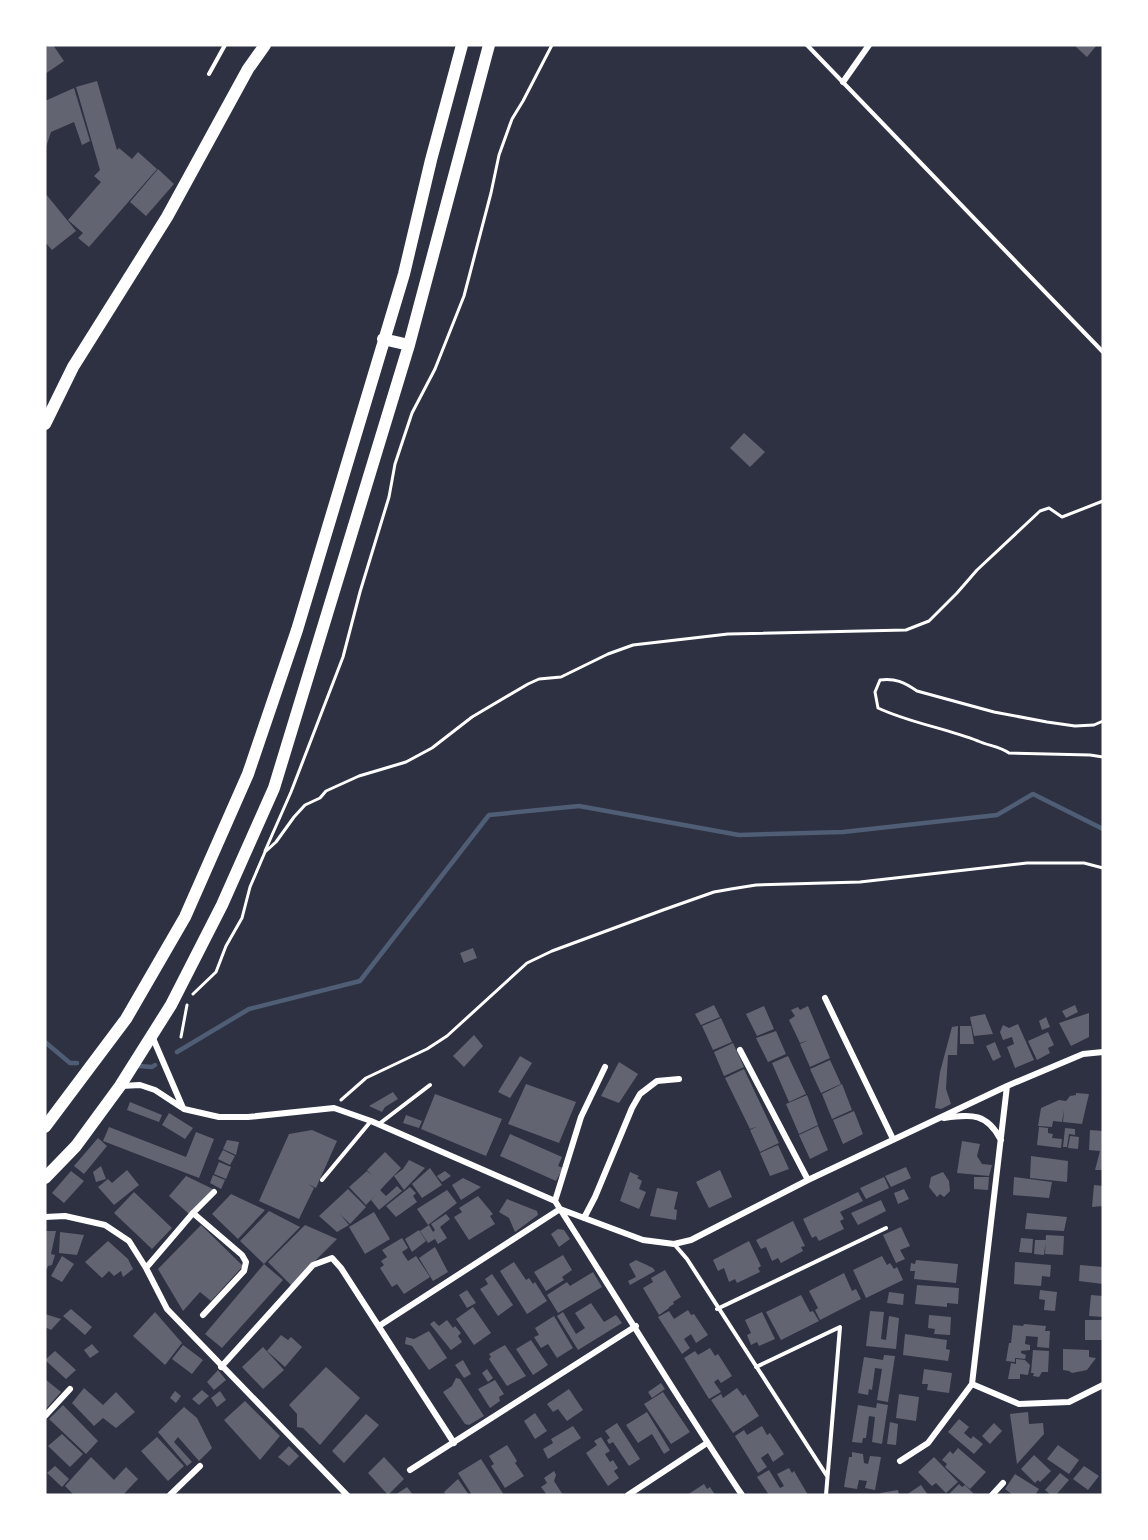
<svg xmlns="http://www.w3.org/2000/svg" width="1148" height="1540" font-family="'Playfair Display',serif">
	<style>
		.lines { fill: none; stroke-linecap: round; stroke-linejoin: round }
		.stream { stroke: #4f5d75; stroke-width: 4.5 }
		.building { fill: #626471 }
		.path { stroke: #fff; stroke-width: 3 }
		.service { stroke: #fff; stroke-width: 4 }
		.minor { stroke: #fff; stroke-width: 6 }
		.secondary { stroke: #fff; stroke-width: 12 }
		.primary { stroke: #fff; stroke-width: 12 }
	</style>
	<rect width="100%" height="100%" fill="#2d3142"/>
	<g class="lines">
		<path class="stream" d="M45 1042 70 1063H77
			M177 1052 249 1009 360 981 489 815 579 806 739 835 843 832 997 815 1033 794 1103 829
			M139 1066 152 1067 155 1065"/>
	</g>
	<path class="building" d="M50 45H53L64 61 45 74V48Z
		M1074 45H1097L1087 57Z
		M97 81 117 150 119 148 132 159 138 152 157 169 89 247 78 238 83 233 68 220 101 182 94 176 100 170 76 87Z
		M74 88 90 141 82 145 74 122 51 132 45 150V101Z
		M158 169 174 184 146 216 130 202Z
		M45 193 76 231 52 250 45 242Z
		M744 433 765 452 750 467 730 448Z
		M473 948 477 958 464 963 460 953Z
		M714 1005 720 1017 701 1025 695 1014Z
		M1075 1005 1078 1012 1066 1018 1062 1011Z
		M764 1006 774 1029 757 1036 746 1014Z
		M808 1006 830 1058 810 1067 800 1044 808 1040 800 1043 789 1020 795 1016 791 1010 798 1007 800 1010Z
		M1089 1013V1037L1071 1046 1059 1023Z
		M985 1014 993 1034 974 1036 970 1017Z
		M1046 1017 1050 1027 1042 1030 1039 1021Z
		M721 1018 732 1042 713 1050 702 1026Z
		M1018 1024 1034 1060 1015 1068 1007 1047 1014 1044 1012 1037 1003 1040 1000 1032 1003 1025 1009 1028Z
		M958 1026 957 1055H948L946 1089 951 1104 941 1109 935 1108 940 1072 952 1027Z
		M960 1026H971L974 1044H960Z
		M776 1031 786 1054 768 1062 756 1038Z
		M1048 1032 1054 1045 1048 1048 1050 1053 1037 1060 1028 1041Z
		M474 1035 483 1046 464 1067 453 1056Z
		M995 1042 1001 1057 993 1061 986 1046Z
		M733 1043 744 1067 724 1076 714 1052Z
		M520 1056 532 1063 510 1098 498 1092Z
		M788 1056 806 1094 789 1102 772 1063Z
		M830 1060 841 1084 821 1093 810 1069Z
		M619 1062 638 1074 619 1103 601 1096Z
		M744 1069 779 1143 760 1152 750 1130 756 1127 750 1129 725 1078Z
		M526 1084 576 1102 559 1143 508 1124Z
		M842 1084 852 1110 832 1119 822 1094Z
		M393 1092 398 1099 385 1107 382 1112 369 1106Z
		M1076 1093 1089 1094 1082 1124 1063 1122 1064 1110 1062 1122 1053 1121 1052 1127 1038 1126 1041 1108 1059 1100 1066 1101 1070 1096 1076 1095Z
		M435 1094 502 1119 486 1156 421 1129Z
		M807 1095 818 1125 799 1134 786 1104Z
		M130 1102 162 1115 159 1122 127 1110Z
		M854 1111 863 1134 843 1144 833 1120Z
		M169 1113 193 1128 185 1139 162 1125Z
		M406 1115 422 1121 419 1128 403 1123Z
		M818 1126 828 1150 810 1159 799 1135Z
		M109 1127 186 1157 196 1132 214 1139 199 1178 103 1141Z
		M1039 1127 1048 1128V1133L1053 1134 1052 1138 1062 1139 1061 1148 1037 1145Z
		M1065 1128 1075 1129V1135L1069 1134 1067 1147H1063Z
		M312 1130 337 1141 316 1188 308 1184 314 1188 299 1219 259 1201 289 1134Z
		M1090 1130 1103 1131V1170H1095L1100 1151 1089 1150Z
		M510 1134 562 1157 558 1166 563 1168 556 1181 500 1156Z
		M1070 1136 1079 1137 1078 1149 1068 1148Z
		M98 1138 107 1146 84 1174 74 1166Z
		M227 1140 239 1142 236 1155 223 1149Z
		M962 1141 980 1144 977 1156 982 1164 992 1165 989 1176 957 1173Z
		M778 1145 789 1169 770 1176 760 1153Z
		M223 1150 235 1156 230 1165 218 1159Z
		M385 1152 401 1168 366 1205 349 1187 367 1171 372 1175 367 1170Z
		M1031 1156 1068 1161 1067 1182 1030 1178Z
		M409 1160 425 1168 404 1190 394 1176 403 1169Z
		M219 1162 231 1167 226 1179 214 1174Z
		M101 1166 106 1179 96 1182 93 1172Z
		M906 1167 911 1178 891 1187 885 1176Z
		M430 1168 442 1185 422 1198 412 1184Z
		M127 1170 139 1185 114 1205 98 1187 108 1179 112 1183Z
		M720 1170 732 1197 709 1208 696 1182Z
		M71 1171 84 1181 64 1203 52 1193Z
		M445 1171 451 1176 442 1182 437 1176Z
		M630 1172 639 1176 637 1178 642 1181 639 1189 646 1192 639 1209 620 1201Z
		M943 1172 949 1181 950 1191 944 1197 940 1194 937 1197 929 1187 931 1177Z
		M213 1175 225 1180 221 1189 210 1183Z
		M186 1176 213 1189 190 1215 169 1196Z
		M884 1177 889 1188 866 1199 860 1188Z
		M974 1177H989L988 1190 974 1189Z
		M1014 1177 1052 1182 1049 1198 1013 1195Z
		M463 1178 481 1187 461 1200 452 1185Z
		M1094 1185 1103 1186V1206L1092 1207Z
		M397 1186 402 1191 379 1210 371 1200 380 1190 386 1196Z
		M410 1187 416 1193 413 1196 417 1202 396 1217 386 1206Z
		M657 1188 678 1192 674 1209 677 1210 676 1220 650 1216Z
		M348 1189 366 1207 350 1224 340 1214 349 1225 337 1232 319 1216Z
		M904 1189 909 1199 898 1204 894 1193Z
		M447 1190 457 1203 428 1225 417 1209Z
		M134 1192 172 1228 152 1249 114 1213Z
		M858 1192 863 1201 840 1212 844 1219 840 1221 844 1229 819 1241 816 1236 812 1238 803 1219Z
		M231 1194 265 1210 238 1239 212 1214Z
		M478 1196 493 1214 490 1216 495 1224 469 1240 454 1217 462 1212 459 1208Z
		M507 1199 537 1211 538 1215 515 1232 509 1218 499 1212Z
		M881 1200 886 1211 858 1225 851 1213Z
		M269 1211 300 1227 264 1264 283 1280 222 1348 205 1334 264 1264 240 1241Z
		M374 1212 390 1239 365 1254 349 1227Z
		M1027 1213 1067 1217 1064 1231 1025 1229Z
		M446 1214 450 1219 440 1227 447 1238 438 1244 435 1239 428 1243 420 1231 429 1225 433 1232 435 1230 431 1224Z
		M793 1221 805 1246 801 1247 803 1251 781 1263 778 1258 772 1261 766 1247 761 1249 756 1240Z
		M201 1225 243 1266 211 1301 200 1292 183 1311 158 1269Z
		M305 1225 337 1239 291 1285 268 1262Z
		M901 1227 910 1246 900 1250 905 1259 896 1263 883 1235Z
		M558 1229 564 1230 570 1239 559 1247 551 1234Z
		M419 1230 426 1241 412 1252 405 1239Z
		M45 1231H56L51 1254 55 1255 52 1265 48 1266 45 1273Z
		M60 1232 84 1235 77 1255 59 1253Z
		M1046 1235 1064 1236 1063 1255 1045 1254Z
		M402 1238 408 1248 402 1252 408 1261 416 1256 430 1277 404 1294 397 1284 392 1287 380 1268 384 1265 381 1261 387 1257 382 1250Z
		M1021 1238 1033 1239 1032 1253 1019 1252Z
		M1035 1240H1046L1044 1255 1034 1254Z
		M108 1241 128 1259 133 1269 123 1277 121 1271 114 1276 109 1271 102 1278 85 1262Z
		M749 1241 761 1266 758 1268 760 1272 737 1283 735 1279 729 1282 724 1268 718 1271 713 1260Z
		M435 1247 448 1272 433 1281 419 1258Z
		M563 1255 572 1270 562 1277 564 1280 546 1291 534 1272Z
		M62 1256 74 1264 62 1282 51 1276Z
		M882 1256 887 1265 890 1263 894 1269 897 1267 903 1280 866 1298 853 1270Z
		M636 1260 653 1268 655 1271 630 1285 628 1281 636 1277 629 1264Z
		M916 1260 958 1264 956 1283 914 1279 915 1271H910L911 1263 915 1264Z
		M514 1262 526 1280 529 1278 533 1284 535 1282 547 1301 527 1314 500 1271Z
		M1015 1262 1051 1265 1050 1277 1042 1276 1041 1286 1014 1284Z
		M1080 1265 1103 1267V1284L1079 1281Z
		M665 1270 681 1297 673 1302 674 1304 669 1307V1308L659 1315 643 1288 653 1282 651 1278Z
		M593 1272 602 1287 558 1313 547 1295 567 1282 570 1286Z
		M844 1273 852 1291 856 1289 861 1299 820 1320 815 1310 818 1308 809 1291Z
		M492 1274 513 1305 498 1316 480 1289 488 1284 485 1279Z
		M917 1285 959 1288 958 1304 947 1303V1307L915 1304Z
		M467 1290 476 1303 467 1308 459 1295Z
		M1040 1290 1057 1292 1055 1311 1044 1310 1045 1300 1039 1299Z
		M889 1292 904 1294 903 1305 887 1303Z
		M801 1295 810 1312 813 1311 819 1321 781 1340 766 1312Z
		M1091 1295 1103 1296V1317L1089 1316Z
		M591 1303 604 1322 616 1315 622 1323 578 1350 557 1316 563 1312 576 1334 585 1328 575 1313Z
		M473 1307 491 1333 474 1345 456 1319Z
		M71 1309 92 1327 85 1335 63 1316Z
		M688 1310 691 1315 694 1314 708 1335 696 1343 691 1334 684 1339 690 1348 682 1354 658 1317 669 1311 674 1319Z
		M870 1311 884 1312 881 1339 886 1340 889 1316 899 1318 896 1349 866 1346Z
		M155 1312 182 1343 165 1365 133 1336Z
		M762 1312 775 1339 759 1346 757 1342 751 1345 747 1335 751 1333 745 1320Z
		M45 1314 61 1319 51 1330 45 1327Z
		M929 1315 951 1317 950 1335 934 1334 935 1329 928 1328Z
		M554 1316 573 1348 557 1358 548 1344 541 1348 534 1337 539 1335 535 1328Z
		M447 1320 453 1328 455 1326 461 1333 458 1336 462 1342 451 1350 430 1324 434 1321 439 1326Z
		M1085 1320H1103V1340H1085Z
		M1024 1324 1046 1326 1045 1331H1050L1049 1348 1037 1347 1038 1337 1026 1336 1025 1344 1030 1345V1350L1021 1351V1353L1026 1355 1025 1359 1015 1358V1362L1006 1361 1009 1343H1011L1013 1325 1023 1326Z
		M429 1331 447 1358 429 1370 412 1346 405 1344 406 1337 414 1339Z
		M905 1334 947 1340 946 1349 950 1350 948 1361 903 1355Z
		M281 1335 288 1340 291 1337 302 1347 285 1367 267 1351Z
		M531 1340 548 1365 533 1375 516 1349Z
		M92 1344 99 1352 90 1358 84 1350Z
		M183 1345 203 1360 192 1374 172 1359Z
		M505 1345 526 1376 507 1386 489 1359 491 1357 489 1354Z
		M263 1347 284 1370 263 1389 242 1367Z
		M710 1348 715 1356 718 1354 732 1376 721 1383 718 1379 714 1382 721 1392 709 1399 684 1358 695 1351 698 1355Z
		M1063 1349 1089 1350V1357L1096 1358 1087 1370 1072 1373 1069 1371 1063 1370Z
		M1033 1350 1049 1351 1048 1372H1042L1039 1377 1033 1376 1034 1373H1031Z
		M55 1351 76 1370 66 1379 45 1360Z
		M884 1355 895 1356 888 1402 877 1400 882 1369 875 1368 872 1390 869 1389 868 1395 858 1393 864 1357 883 1360Z
		M1016 1359 1025 1360 1030 1365 1028 1375 1020 1374V1379H1008L1011 1363 1016 1364Z
		M463 1360 471 1374 464 1378 455 1365Z
		M326 1367 360 1398 320 1445 303 1428 297 1427V1414L289 1405Z
		M487 1369 493 1378 488 1382 482 1373Z
		M924 1369 952 1373 949 1393 927 1390 928 1384H922Z
		M218 1370 226 1380 214 1390 207 1382Z
		M456 1378 460 1379 484 1416 469 1425 465 1424 443 1392 452 1386Z
		M45 1379 61 1392 45 1410Z
		M495 1380 504 1394 499 1397 500 1401 490 1408 478 1389Z
		M661 1383 665 1389 652 1398 648 1392Z
		M84 1388 103 1405 116 1392 135 1412 116 1428 103 1418 94 1426 72 1403Z
		M737 1388 743 1396 745 1394 759 1416 733 1433 711 1400 721 1394 723 1398Z
		M569 1389 583 1410 567 1421 558 1409 553 1412 547 1404Z
		M202 1390 209 1396 199 1405 192 1399Z
		M175 1391 181 1396 176 1403 170 1398Z
		M220 1391 226 1400 217 1407 211 1398Z
		M663 1392 690 1432 671 1444 644 1404Z
		M899 1394 919 1397 916 1421 896 1418Z
		M245 1401 280 1436 260 1460 224 1420Z
		M877 1403 888 1405 882 1444 872 1442 875 1417 869 1416 866 1438H863L862 1443 852 1442 858 1405 876 1408Z
		M63 1405 98 1441 86 1454 49 1419Z
		M184 1407 197 1418 212 1448 199 1461 178 1437 174 1442 192 1462 187 1466 158 1432Z
		M647 1412 670 1450 664 1454 652 1434 638 1443 626 1425Z
		M1028 1412 1029 1424 1043 1423 1044 1434 1017 1464 1010 1414Z
		M535 1413 547 1431 535 1439 524 1421Z
		M366 1414 379 1425 344 1463 332 1451Z
		M959 1419 969 1427 964 1433 971 1439 973 1436 983 1444 974 1454 948 1432Z
		M890 1422 898 1424 896 1445 887 1444Z
		M617 1423 640 1459 629 1466 613 1442 609 1444 607 1440 610 1438 605 1431Z
		M994 1423 1002 1431 990 1444 982 1436Z
		M573 1426 581 1438 548 1459 543 1449 553 1443 551 1439Z
		M762 1426 767 1435 770 1433 784 1454 773 1462 768 1453 761 1458 767 1467 758 1473 735 1436 744 1430 747 1435Z
		M62 1434 83 1454 70 1467 48 1446Z
		M157 1437 184 1466 168 1481 141 1451Z
		M601 1437 610 1451 605 1454 610 1462 613 1460 618 1468 614 1471 619 1478 608 1486 586 1453 597 1445 594 1441Z
		M507 1445 517 1461 515 1463 524 1476 505 1488 491 1466 494 1464 489 1456Z
		M1058 1445 1079 1460 1069 1474 1047 1459Z
		M289 1446 299 1456 289 1466 278 1457Z
		M958 1448 986 1472 970 1489 945 1467 947 1464 942 1460 950 1451 953 1454Z
		M852 1452 863 1454 864 1463 868 1464 870 1456 881 1457 875 1490 865 1488 867 1481 859 1480 857 1489 844 1487 849 1457H852Z
		M1034 1455 1051 1471 1040 1482 1038 1480 1035 1483 1021 1469Z
		M91 1457 114 1480 126 1467 138 1479 123 1495H74L65 1486Z
		M384 1457 404 1479 388 1495 368 1473Z
		M934 1457 958 1482 946 1493 936 1483 932 1486 918 1472Z
		M481 1459 504 1495H472L458 1473Z
		M55 1466 69 1479 62 1487 47 1473Z
		M1084 1466 1099 1476 1088 1490 1073 1479Z
		M789 1468 792 1473 794 1471 808 1495H769L757 1477 769 1470 780 1488 784 1486 777 1474Z
		M554 1471 556 1475 554 1481 563 1495H547L541 1487 547 1483 544 1478Z
		M1060 1473 1069 1480 1056 1495H1051L1045 1490Z
		M1015 1474 1039 1489 1035 1495H1013L1005 1489Z
		M458 1479 469 1495H446L444 1492Z
		M704 1484 707 1489 710 1487 715 1495H687Z
		M959 1484 962 1487 965 1485 975 1495H948Z
		M921 1485 928 1495H906Z
		M407 1487 413 1495H395Z
		M898 1490 899 1495H881L880 1493Z"/>
	<g class="lines">
		<path class="path" d="M1103 721 1094 725 1075 726 1047 722 994 712 917 691C904 682 895 678 880 680L875 692 878 708C910 723 945 728 978 741 989 746 999 746 1009 753L1090 755 1103 757
			M265 851 291 792 343 657 360 592 389 497 395 464 412 413 435 369 464 296 491 193 499 155 512 119 523 101 552 45
			M193 994 216 972 226 946 242 918 250 887 265 852 276 842 294 817 305 805 320 798 326 791 359 776 406 762 432 748 472 717 528 684 539 679 561 677 608 654 633 645 728 634 906 630 929 621 957 593 977 570 1040 511 1049 508 1062 517 1103 501
			M181 1037 187 1005
			M341 1100 366 1078 427 1049 447 1036 527 963 552 951 663 910 714 892 731 889 756 885 860 882 1027 863H1084L1103 868"/>
		<path class="service" d="M807 45 1103 352
			M209 74 225 45
			M379 1124 430 1085
			M322 1180 371 1121
			M674 1244 687 1259 827 1476
			M717 1309 886 1228
			M756 1367 840 1327 826 1495"/>
		<path class="minor" d="M843 82 869 45
			M825 998 893 1139
			M152 1036 183 1108
			M740 1050 808 1180
			M121 1086 140 1085 155 1090 184 1109 219 1117H248L334 1108 371 1121 555 1201 560 1209 643 1240 674 1244 691 1240 808 1180 1007 1086 1083 1054 1103 1052
			M944 1118C972 1114 987 1113 1001 1140
			M555 1201 581 1117 605 1067
			M193 1213 214 1192
			M45 1217 65 1216 105 1225 129 1241 146 1268 167 1309 347 1495
			M584 1218 595 1197 632 1108 640 1094 657 1081 679 1079
			M146 1268 193 1213 242 1255 246 1262 244 1271 203 1315
			M379 1326 560 1209C621 1304 679 1401 742 1495
			M221 1367 313 1265 332 1258 341 1268 454 1443
			M972 1384 1019 1404 1069 1402 1103 1385
			M45 1416 70 1389
			M900 1461 928 1443 972 1384 1007 1086
			M410 1470 636 1326
			M170 1495 200 1466
			M628 1495 707 1443
			M992 1495 1003 1483"/>
		<path class="secondary" d="M45 424 73 367 167 217 248 69 265 45"/>
		<path class="primary" d="M383 339 409 345
			M45 1127 126 1019 185 917 248 774 297 630 404 274 431 160 462 45
			M45 1178 76 1146 120 1086 171 1005 222 905 274 788 409 345 489 45"/>
	</g>
	<rect width="1148" height="1540" fill="none" stroke="#ffffff" stroke-width="93"/>
</svg>
